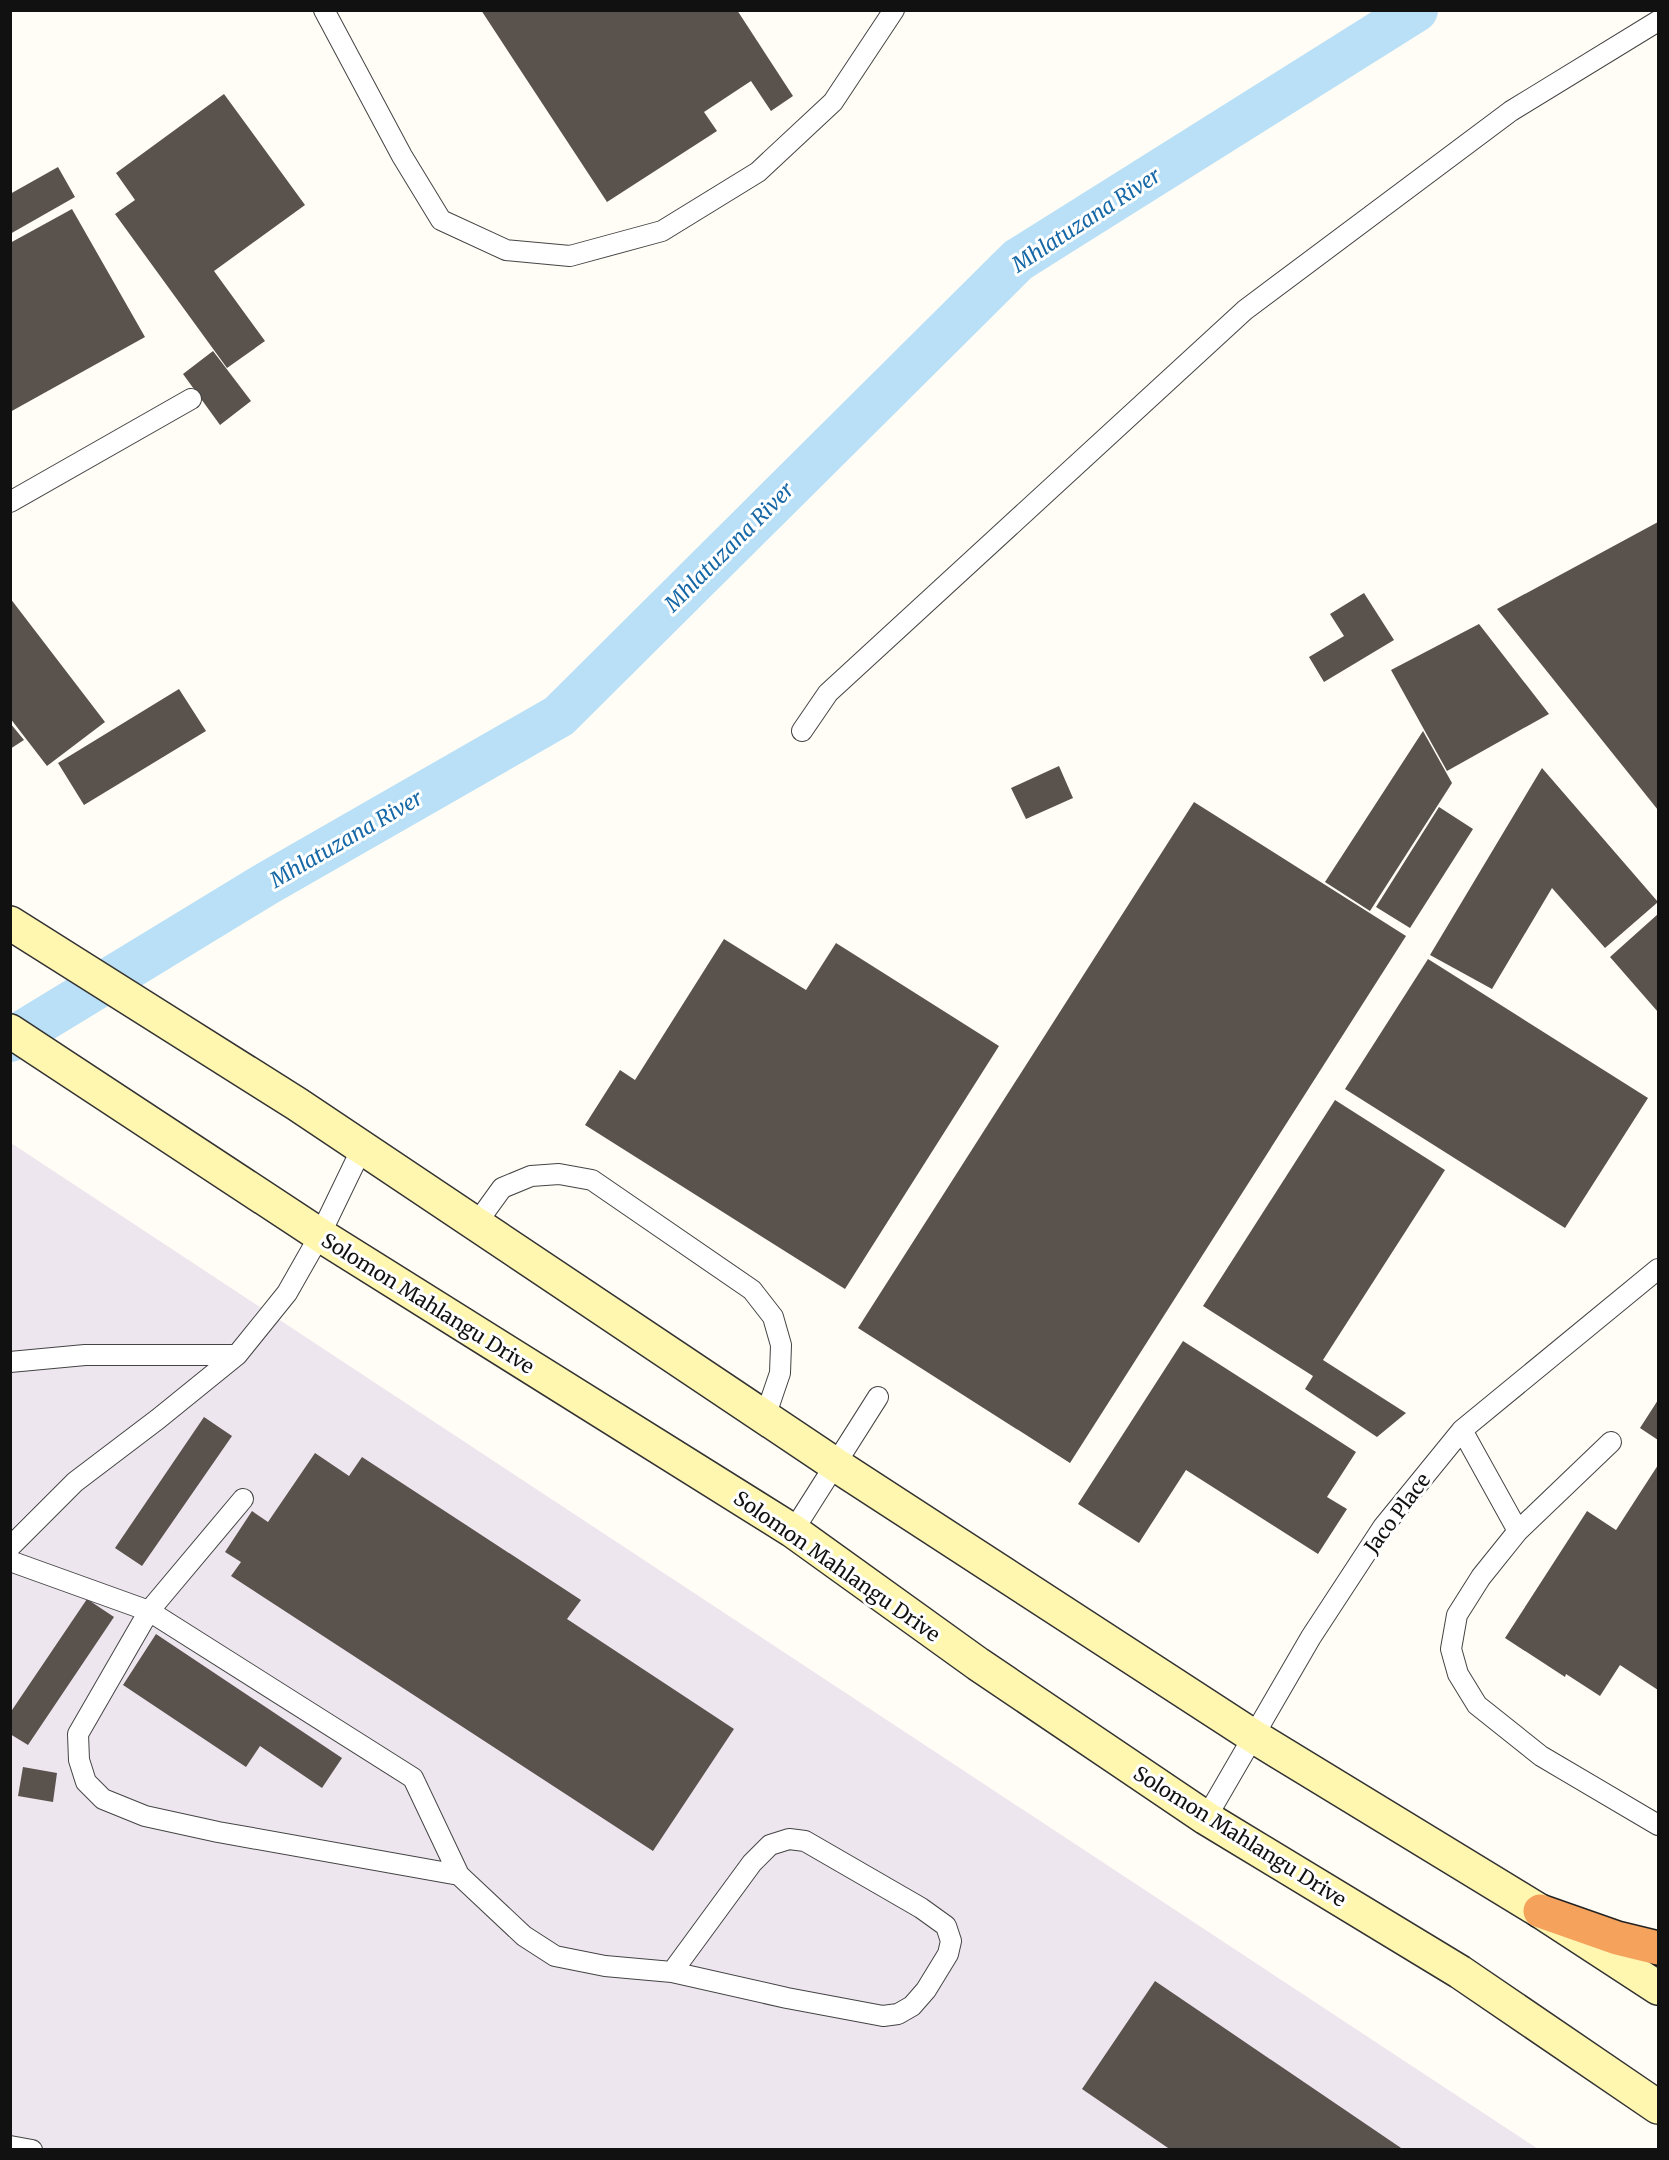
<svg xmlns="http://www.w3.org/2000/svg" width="1669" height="2160" font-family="Merriweather,serif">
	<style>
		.industrial { fill: #eee6ef }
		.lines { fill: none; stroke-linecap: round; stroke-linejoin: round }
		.canal { stroke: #b9e0f7; stroke-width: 44 }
		.building { fill: #5a524d }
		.lane-casing { stroke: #444; stroke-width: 22 }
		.secondary-casing { stroke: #333; stroke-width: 36 }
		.highway-casing { stroke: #222; stroke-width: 36 }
		.lane { stroke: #fff; stroke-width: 20 }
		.secondary { stroke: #fff6b0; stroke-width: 33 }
		.highway { stroke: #f5a25d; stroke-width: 33 }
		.labels { text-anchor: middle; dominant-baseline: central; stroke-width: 6; stroke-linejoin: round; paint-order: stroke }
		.street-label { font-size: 20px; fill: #111; stroke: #fff }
		.water-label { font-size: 21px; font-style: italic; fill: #1768a6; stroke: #fff }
	</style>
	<rect width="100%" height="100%" fill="#fffdf5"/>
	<path class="industrial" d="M11 1143 1538 2149H11Z"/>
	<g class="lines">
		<path class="canal" d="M10 1040 266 884 559 716 1018 260 1416 10"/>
	</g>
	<path class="building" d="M481 10H737L793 96 771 111 751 81 704 112 717 131 607 202Z
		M224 94 305 205 214 271 265 341 227 368 115 214 135 200 116 173Z
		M58 167 75 197 10 234V194Z
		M72 209 145 337 10 412V243Z
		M213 351 251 401 220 425 183 374Z
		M1658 522V810L1497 609Z
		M1364 593 1394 640 1324 682 1309 657 1344 636 1330 614Z
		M10 598 105 722 47 766 10 718Z
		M1479 624 1549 714 1447 771 1391 670Z
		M179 689 206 731 84 805 58 763Z
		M10 723 24 740 10 749Z
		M1423 731 1452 783 1370 911 1325 882Z
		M1059 766 1073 798 1026 819 1011 788Z
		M1542 768 1658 902 1605 948 1552 888 1492 989 1430 955Z
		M1194 802 1406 936 1070 1463 858 1328Z
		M1439 807 1473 829 1410 928 1376 907Z
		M1658 914V1012L1610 957Z
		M724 939 806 990 836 943 999 1046 845 1289 585 1125 620 1070 635 1080Z
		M1428 959 1648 1098 1565 1228 1345 1089Z
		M1335 1100 1445 1170 1323 1360 1406 1413 1377 1437 1305 1389 1313 1376 1203 1306Z
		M1183 1341 1356 1452 1327 1497 1347 1509 1318 1554 1186 1470 1139 1543 1078 1504Z
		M1658 1400V1440L1640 1428Z
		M204 1417 232 1436 142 1566 115 1548Z
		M315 1453 349 1476 362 1457 581 1600 567 1619 734 1729 653 1851 231 1576 241 1562 225 1552 252 1511 268 1522Z
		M1658 1465V1690L1620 1665 1600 1696 1566 1674 1565 1677 1505 1638 1587 1511 1616 1530Z
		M87 1599 114 1617 28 1745 10 1734V1713Z
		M156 1634 342 1758 322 1788 260 1746 246 1767 123 1685Z
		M23 1767 57 1773 53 1802 18 1796Z
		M1155 1981 1404 2150H1171L1082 2089Z"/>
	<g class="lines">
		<g class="lane-casing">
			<path id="lane" d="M324 10 402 156 441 220 506 250 570 256 662 231 758 172 833 102 894 10
				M10 502 191 399
				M802 731 828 693 1245 310 1511 111 1658 21
				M476 1224 502 1188 531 1176 559 1174 592 1180 752 1290 773 1317 781 1345 780 1373 765 1417
				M10 1362 85 1355H237
				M1462 1430 1518 1531
				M1611 1442 1518 1531 1481 1577 1457 1615 1451 1649 1458 1674 1477 1705 1541 1756 1658 1825
				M243 1499 149 1611 78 1734 79 1760 86 1782 103 1799 145 1816 218 1832 459 1875 524 1936 555 1956 605 1966 672 1972 787 1998 883 2016 898 2014 912 2006 926 1990 948 1954 951 1941 946 1926 921 1908 805 1841 789 1839 770 1845 752 1863 672 1972
				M793 1531 878 1397
				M10 1547 75 1482 158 1419 237 1355 287 1293 320 1235 362 1148
				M10 1561 149 1611 413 1778 459 1875
				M1206 1818 1311 1637 1383 1527 1462 1430 1658 1269
				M10 2146 32 2150"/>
		</g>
		<g class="secondary-casing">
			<path id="secondary" d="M10 923 297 1104 836 1465 1253 1736 1540 1911 1658 1988
				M10 1031 320 1235 793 1531 978 1664 1206 1818 1460 1972 1658 2107"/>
		</g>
		<g class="highway-casing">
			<path id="highway" d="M1540 1911 1617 1938 1658 1948"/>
		</g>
		<use href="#lane" class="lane"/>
		<use href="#secondary" class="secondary"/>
		<use href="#highway" class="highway"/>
	</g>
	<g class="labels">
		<g class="street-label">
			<text transform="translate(428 1303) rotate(32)">Solomon Mahlangu Drive</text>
			<text transform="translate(1397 1513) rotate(-53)">Jaco Place</text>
			<text transform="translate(837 1566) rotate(35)">Solomon Mahlangu Drive</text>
			<text transform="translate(1240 1836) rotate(32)">Solomon Mahlangu Drive</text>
		</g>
		<g class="water-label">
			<text transform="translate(1086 220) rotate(-33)">Mhlatuzana River</text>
			<text transform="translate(729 547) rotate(-45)">Mhlatuzana River</text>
			<text transform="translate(346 839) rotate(-30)">Mhlatuzana River</text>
		</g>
	</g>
	<rect width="1669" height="2160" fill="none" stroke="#111111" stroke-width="24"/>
</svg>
